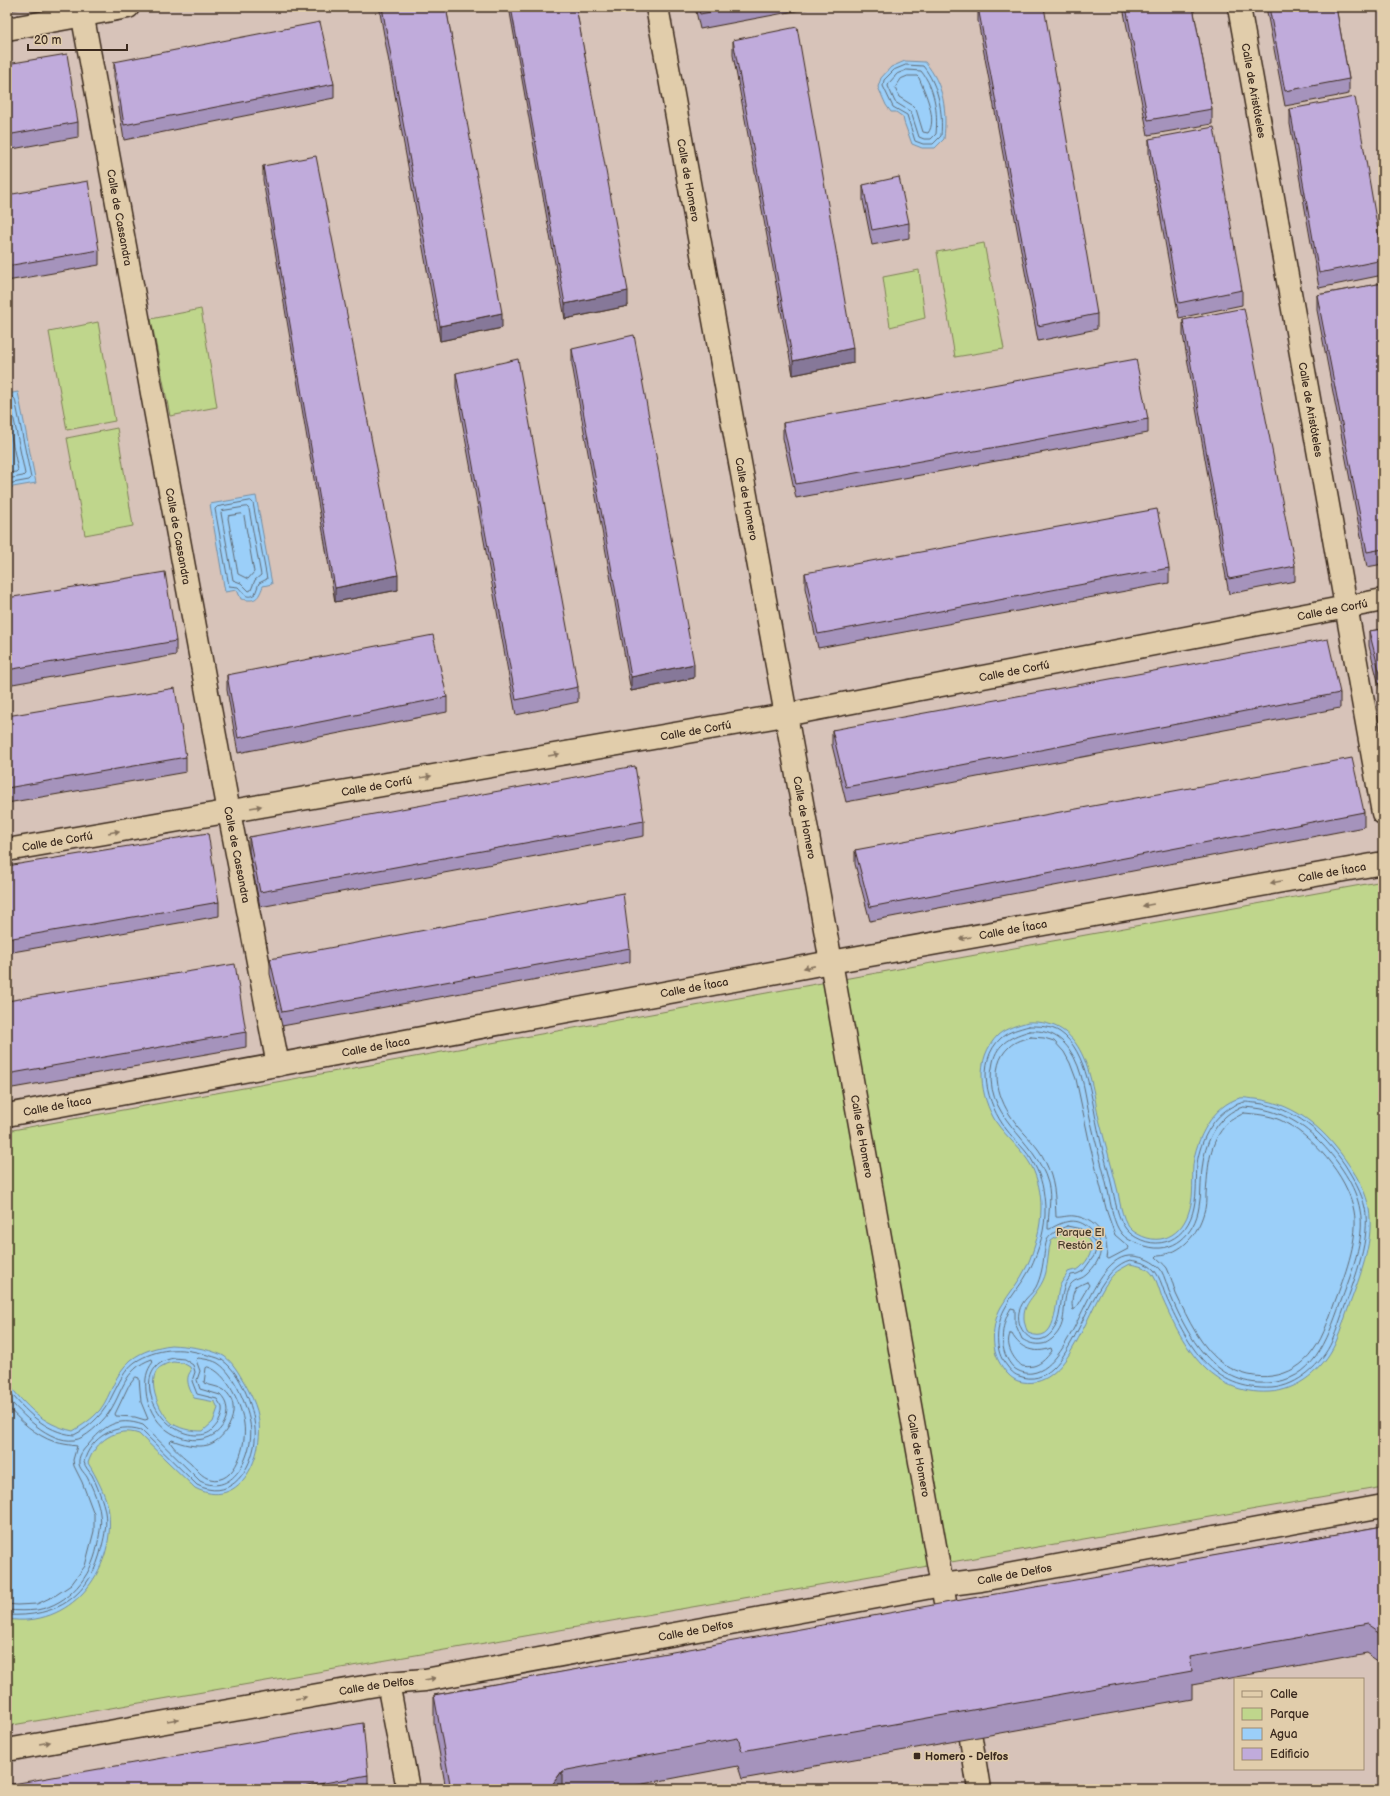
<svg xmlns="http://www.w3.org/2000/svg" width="1390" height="1796" font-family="'Balsamiq Sans',sans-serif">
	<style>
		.green { fill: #bfd68c; stroke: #7d8055 }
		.water { fill: #9bcff9; stroke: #758da1; fill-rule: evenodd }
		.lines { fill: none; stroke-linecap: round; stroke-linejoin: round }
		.shore { stroke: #616c76; stroke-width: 1 }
		.minor-casing { stroke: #3b2a1e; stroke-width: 25 }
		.minor { stroke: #e1cdab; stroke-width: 22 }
		.wall { fill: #a593bc; stroke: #3b2a1e }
		.shaded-wall { fill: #867899; stroke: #3b2a1e }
		.building { fill: #c0abdb; stroke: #3b2a1e }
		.oneway { fill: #86735d }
		.poi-dot { fill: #3b2a1e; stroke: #e1cdab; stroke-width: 1.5 }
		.labels { text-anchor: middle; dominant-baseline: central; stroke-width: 3; stroke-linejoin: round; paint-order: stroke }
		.street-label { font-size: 11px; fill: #3b2a1e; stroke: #e1cdab }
		.park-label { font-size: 11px; fill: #483b29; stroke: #e1cdab }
		.poi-label { font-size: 11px; font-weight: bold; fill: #3b2a1e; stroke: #e1cdab; text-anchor: start }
	</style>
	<rect width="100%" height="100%" fill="#d7c3b9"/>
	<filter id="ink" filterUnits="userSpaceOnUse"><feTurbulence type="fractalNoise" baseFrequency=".025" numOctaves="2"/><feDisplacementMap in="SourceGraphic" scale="8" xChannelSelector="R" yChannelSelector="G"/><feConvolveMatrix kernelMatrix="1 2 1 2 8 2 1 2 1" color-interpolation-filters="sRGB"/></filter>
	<g filter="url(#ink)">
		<path class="green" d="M984 243 1004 349 955 357 937 252Z
			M919 270 925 318 890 327 883 277Z
			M201 309 217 407 170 416 151 319Z
			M98 322 115 421 67 430 49 332Z
			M117 428 133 526 85 535 67 438Z
			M1383 881V1487L7 1726V1131Z"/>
		<path class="water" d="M905 61 925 62C944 85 947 110 944 139L935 148H922L912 144 904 122 903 117 896 112H891L886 105 878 87 881 78 891 67Z
			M18 392 36 483 7 488V394Z
			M256 496 272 584 263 586C258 599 256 602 241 599L237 590 225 592 210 504Z
			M1028 1022C1085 1019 1090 1076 1099 1119 1105 1143 1112 1167 1118 1192 1120 1204 1123 1224 1133 1231 1158 1249 1183 1236 1190 1208 1194 1194 1192 1179 1193 1165 1196 1139 1213 1105 1240 1098 1245 1097 1252 1099 1256 1099 1298 1104 1327 1132 1349 1165 1358 1178 1367 1194 1369 1209 1374 1239 1362 1271 1352 1298 1346 1313 1342 1329 1335 1344 1323 1369 1298 1391 1269 1392 1210 1395 1184 1347 1163 1300 1160 1293 1158 1282 1153 1275 1148 1267 1139 1266 1130 1264 1125 1267 1118 1270 1114 1274 1087 1301 1071 1396 1018 1381 1010 1378 1005 1371 1001 1365 990 1349 992 1323 1001 1307 1009 1293 1020 1281 1027 1266 1035 1248 1041 1228 1041 1208 1041 1193 1038 1180 1032 1167 1023 1150 1007 1138 996 1122 980 1096 974 1059 998 1035 1006 1028 1018 1025 1028 1022ZM1067 1230C1093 1233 1099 1250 1080 1268 1077 1271 1072 1270 1068 1272 1066 1277 1062 1281 1060 1285 1054 1302 1059 1346 1028 1333 1014 1302 1040 1298 1046 1272 1048 1261 1048 1251 1051 1241Z
			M171 1345C188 1346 206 1348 222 1355 230 1359 237 1370 241 1377 249 1390 258 1407 259 1422 263 1459 239 1511 195 1488L139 1434C117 1426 95 1441 88 1463 95 1474 108 1499 109 1513 115 1572 70 1629 7 1619V1383C27 1406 41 1424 73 1431 83 1425 92 1419 100 1410 112 1394 114 1374 131 1360 142 1351 157 1347 171 1345ZM173 1362 183 1363 190 1367 191 1371C184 1379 190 1390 194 1398L215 1402 218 1408 213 1422 203 1431C193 1431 183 1430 173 1424 159 1414 142 1374 164 1365 167 1363 170 1363 173 1362Z"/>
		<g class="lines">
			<path class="shore" d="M906 65 923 66C939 86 943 112 941 136L933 144H923L915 141 907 115 893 107 883 86 884 80 894 70Z
				M907 70 921 71C935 88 938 113 936 134L931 139H924L919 137 911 112 895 102 888 86 889 83 897 74Z
				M908 76H917L919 78C925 92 938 120 928 133L923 132 916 109 912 105 899 97 895 88 901 79Z
				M7 398 13 397 15 399 31 478 29 480 7 484
				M7 403 11 405 25 474 23 476 7 479
				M7 416 18 470 16 472 7 473
				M251 501 253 503 267 579 259 583 255 594C246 600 244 593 238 587L229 586 215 509 217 507Z
				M247 507 249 509 261 575 255 580 251 590 249 591 241 583 233 580 221 513 222 511Z
				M242 514 244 516 254 572 248 579 238 574 228 518 229 516Z
				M1029 1026C1039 1026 1051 1026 1060 1032 1088 1051 1092 1104 1099 1134 1103 1153 1109 1172 1113 1191 1116 1205 1119 1225 1131 1234 1158 1254 1188 1239 1194 1207 1197 1193 1196 1178 1197 1164 1200 1140 1215 1110 1241 1103 1245 1101 1252 1103 1256 1103 1295 1107 1324 1134 1345 1165 1353 1178 1362 1193 1365 1208 1371 1237 1355 1279 1345 1306 1341 1317 1337 1330 1332 1341 1322 1364 1298 1386 1272 1388 1212 1391 1189 1347 1167 1299 1163 1290 1161 1278 1154 1270 1147 1263 1140 1262 1130 1260 1084 1272 1074 1396 1019 1376 1012 1374 1008 1367 1004 1362 994 1348 997 1324 1004 1310 1011 1295 1023 1283 1030 1269 1039 1250 1046 1228 1045 1207 1044 1191 1042 1178 1034 1164 1027 1150 1015 1141 1006 1129 987 1104 975 1062 1001 1038 1009 1031 1019 1029 1029 1026Z
				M1030 1031C1046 1030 1059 1035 1069 1049 1084 1070 1085 1098 1091 1122 1096 1145 1103 1168 1108 1191 1111 1204 1113 1224 1122 1234 1128 1241 1137 1243 1145 1246 1173 1255 1195 1234 1199 1207 1202 1192 1200 1177 1203 1162 1206 1141 1219 1113 1243 1107 1244 1107 1254 1108 1255 1108 1282 1111 1304 1125 1322 1144 1338 1161 1356 1186 1360 1210 1366 1239 1350 1277 1340 1304 1327 1340 1314 1381 1267 1383 1215 1386 1187 1336 1170 1294 1167 1286 1165 1277 1161 1270 1154 1261 1143 1257 1133 1256 1089 1252 1076 1367 1032 1373 1026 1374 1019 1372 1014 1368 998 1352 1000 1326 1011 1308L1015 1309V1323L1022 1339C1028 1343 1034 1345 1042 1344 1046 1344 1049 1341 1052 1339 1070 1323 1060 1304 1069 1287 1074 1278 1079 1281 1086 1275 1105 1258 1106 1240 1085 1225 1073 1217 1060 1223 1050 1229H1048C1048 1214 1052 1198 1048 1183 1036 1138 980 1116 993 1062 997 1043 1012 1036 1030 1031Z
				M1031 1037 1044 1038 1054 1041 1064 1052 1070 1063 1076 1079 1090 1145 1107 1212 1115 1235 1129 1247 1128 1249 1109 1259 1106 1258C1111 1237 1094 1218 1074 1216 1068 1215 1060 1218 1056 1217 1055 1195 1055 1181 1045 1161 1038 1145 1025 1136 1015 1122 999 1102 987 1067 1009 1047 1015 1041 1023 1039 1031 1037Z
				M1244 1113C1255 1114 1269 1115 1280 1120 1311 1134 1348 1176 1354 1211 1359 1236 1346 1272 1337 1296 1330 1314 1325 1335 1313 1351 1293 1380 1254 1384 1225 1365 1201 1349 1188 1319 1176 1294 1173 1285 1171 1276 1167 1268 1164 1264 1160 1261 1156 1257L1158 1255C1182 1254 1198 1234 1204 1212 1206 1207 1206 1200 1206 1194 1208 1170 1208 1146 1224 1127 1229 1120 1237 1117 1244 1113Z
				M1067 1226 1081 1229 1094 1241 1097 1247 1094 1256 1083 1271 1077 1274 1071 1275C1069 1279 1065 1283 1064 1288 1059 1303 1062 1319 1052 1332 1037 1351 1015 1332 1019 1312 1022 1299 1031 1296 1036 1287 1041 1277 1043 1265 1044 1255 1045 1250 1045 1245 1047 1240 1051 1233 1060 1229 1067 1226Z
				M1087 1282 1089 1285 1075 1309 1073 1310C1071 1304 1072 1291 1077 1287 1080 1285 1084 1283 1087 1282Z
				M1010 1334H1012C1020 1349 1035 1354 1051 1348L1052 1351C1044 1361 1037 1369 1022 1366 1013 1359 1005 1345 1010 1334Z
				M174 1358 184 1359 193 1365 195 1372 192 1381 197 1394 217 1399 222 1407C223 1415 219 1423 213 1429 209 1434 203 1435 197 1435 156 1435 126 1366 174 1358Z
				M208 1367C227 1372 242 1406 244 1424 247 1443 236 1486 210 1479 202 1477 196 1469 191 1463 184 1457 175 1450 170 1442L172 1440C182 1444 196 1448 208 1445 228 1439 244 1405 224 1390 218 1386 210 1386 204 1383L206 1368Z
				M136 1377 139 1378 141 1402 148 1419 145 1420 135 1417 116 1416 115 1414 128 1387Z
				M7 1389C25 1410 44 1432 74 1435 92 1426 105 1412 113 1394 119 1383 124 1370 135 1362 157 1348 180 1347 204 1354 210 1356 217 1357 222 1360 244 1375 260 1421 254 1447 248 1475 228 1501 197 1485L141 1430C117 1422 90 1437 84 1462 85 1467 89 1471 92 1475 96 1483 104 1503 105 1512 107 1523 105 1535 102 1546 91 1596 57 1618 7 1615
				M7 1397C21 1414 49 1443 74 1440 85 1439 101 1423 108 1414 123 1393 123 1369 152 1359L153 1362C146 1371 145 1379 146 1391 147 1406 155 1421 167 1430 187 1445 218 1444 226 1418 228 1409 227 1402 220 1395L200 1389 197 1380 200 1371 196 1360 198 1358C204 1359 214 1360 219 1364 234 1374 247 1405 250 1423 255 1450 235 1499 200 1481L143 1425C117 1416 104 1426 88 1445 83 1450 78 1456 79 1464 80 1470 86 1474 88 1479 93 1489 99 1503 100 1514 102 1525 99 1536 97 1547 91 1577 69 1604 37 1610 27 1611 17 1611 7 1610
				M7 1406C20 1421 35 1435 55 1442 62 1444 70 1445 77 1446L73 1460 74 1466 82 1482 94 1514V1531L85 1566 71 1585 56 1595 37 1604 17 1605 7 1604"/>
			<g class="minor-casing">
				<g id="minor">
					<path id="s1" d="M81 7 229 812 278 1065"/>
					<path id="s2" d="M657 7 831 962 950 1630"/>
					<path id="s3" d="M1239 7 1383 813"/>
					<path d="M7 29 128 7"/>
					<path id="s4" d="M7 850 785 715 1383 600"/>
					<path id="s5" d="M7 1115 831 962 1383 863"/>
					<path d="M388 1683 408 1789"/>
					<path d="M971 1739 979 1789"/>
					<path id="s6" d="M7 1750 352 1689 388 1683 425 1680 942 1585 981 1580 1383 1506"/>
				</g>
			</g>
			<use href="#minor" class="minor"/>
		</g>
		<path class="wall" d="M7 7H27L7 11Z
			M380 7H446L502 328 440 341 380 13Z
			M509 7H576L628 306 565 319Z
			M695 7H816L700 29Z
			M978 7 1097 314V329L1038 341 978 21Z
			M1123 7H1193L1212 109V124L1148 135Z
			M1266 7H1336L1349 79V94L1285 106Z
			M733 40 853 363 793 375 733 55Z
			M114 62 334 84V98L124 140 114 76Z
			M7 64 78 122V137L7 150Z
			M1290 109 1383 260V275L1319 288 1290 124Z
			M1149 139 1242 290V305L1179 318 1149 154Z
			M263 166 398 590 335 602 263 180Z
			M863 185 909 223V238L872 245 863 200Z
			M7 195 99 250V265L7 281Z
			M1383 283V564L1367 567 1317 310V295Z
			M1183 320 1295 566V581L1229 594 1183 335Z
			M572 349 694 678 631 691 572 364Z
			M456 373 578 687V702L516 715 456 388Z
			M1148 419V433L796 498 783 438V423Z
			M1169 568V583L818 648 805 588V573Z
			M7 598 176 641V655L7 685Z
			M1383 629V701L1369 646V631Z
			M227 675 447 697V712L238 753 227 690Z
			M1340 693V708L846 802 832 745V730Z
			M7 716 186 757V772L7 803Z
			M1364 812V827L870 921 855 864V850Z
			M644 821V836L260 907 249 851V837Z
			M7 866 219 902V916L7 953Z
			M630 948V962L282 1026 270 974V959Z
			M7 1001 246 1032V1047L7 1089Z
			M1383 1526V1664L1367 1653 1192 1685V1699L742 1779 738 1766 617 1789H446L434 1723V1695Z
			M368 1775V1789H7Z"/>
		<path class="shaded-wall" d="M628 291V306L565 319V304Z
			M502 313V328L440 341V326Z
			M853 348V363L793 375V361Z
			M398 575V590L335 602V588Z
			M694 664V678L631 691V677Z
			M562 1771V1789H549Z"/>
		<path class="building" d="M382 7H446L502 313 440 326Z
			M511 7H576L628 291 565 304Z
			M698 7H737L700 14Z
			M978 7H1044L1097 314 1038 326Z
			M1126 7H1193L1212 109 1148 120Z
			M1269 7H1336L1349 79 1285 91Z
			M320 22 334 84 124 125 114 62Z
			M797 27 853 348 793 361 733 40Z
			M67 54 78 122 7 135V64Z
			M1355 97 1383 260 1319 273 1290 109Z
			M1214 127 1242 290 1179 303 1149 139Z
			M316 156 398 575 335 588 263 166Z
			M899 177 909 223 872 230 863 185Z
			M88 181 99 250 7 266V195Z
			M1383 283V549L1367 552 1317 295Z
			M1244 308 1295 566 1229 579 1183 320Z
			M634 335 694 664 631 677 572 349Z
			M518 359 578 687 516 700 456 373Z
			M1136 359 1148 419 796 484 783 423Z
			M1157 509 1169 568 818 634 805 573Z
			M165 572 176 641 7 670V598Z
			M1383 629V686L1369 631Z
			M433 635 447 697 238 738 227 675Z
			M1328 639 1340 693 846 787 832 730Z
			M175 688 186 757 7 788V716Z
			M1352 758 1364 812 870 907 855 850Z
			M635 766 644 821 260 892 249 837Z
			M208 833 219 902 7 939V866Z
			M623 893 630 948 282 1012 270 959Z
			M235 964 246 1032 7 1074V1001Z
			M1383 1526V1636L1367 1625 1190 1657 1192 1671 742 1751 738 1738 562 1771 549 1789H451L434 1695 950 1602Z
			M363 1723 368 1775 292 1789H7V1785Z"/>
		<defs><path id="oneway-solid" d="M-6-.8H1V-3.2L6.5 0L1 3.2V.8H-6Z"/></defs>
		<g class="oneway">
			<use href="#oneway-solid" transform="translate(554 755) rotate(-10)"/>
			<use href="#oneway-solid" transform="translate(426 777) rotate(-10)"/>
			<use href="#oneway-solid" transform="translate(256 807) rotate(-10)"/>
			<use href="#oneway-solid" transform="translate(114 832) rotate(-10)"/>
			<use href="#oneway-solid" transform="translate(1276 882) rotate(170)"/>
			<use href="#oneway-solid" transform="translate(1148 905) rotate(170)"/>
			<use href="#oneway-solid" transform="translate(965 938) rotate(170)"/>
			<use href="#oneway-solid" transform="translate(809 967) rotate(169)"/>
			<use href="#oneway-solid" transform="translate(430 1679) rotate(-10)"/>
			<use href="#oneway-solid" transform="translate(301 1698) rotate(-10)"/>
			<use href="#oneway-solid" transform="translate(173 1720) rotate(-10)"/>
			<use href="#oneway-solid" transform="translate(45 1743) rotate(-10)"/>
		</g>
	</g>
	<rect class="poi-dot" x="913" y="1752" width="8" height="8" rx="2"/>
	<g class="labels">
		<g class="street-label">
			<text stroke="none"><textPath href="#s3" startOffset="85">Calle de Aristóteles</textPath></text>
			<text stroke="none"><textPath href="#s2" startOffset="176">Calle de Homero</textPath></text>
			<text stroke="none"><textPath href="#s1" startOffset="214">Calle de Cassandra</textPath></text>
			<text stroke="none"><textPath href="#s3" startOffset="409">Calle de Aristóteles</textPath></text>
			<text stroke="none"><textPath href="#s2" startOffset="500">Calle de Homero</textPath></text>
			<text stroke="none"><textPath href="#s1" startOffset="538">Calle de Cassandra</textPath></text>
			<text stroke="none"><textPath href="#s4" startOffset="1347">Calle de Corfú</textPath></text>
			<text stroke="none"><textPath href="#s4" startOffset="1023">Calle de Corfú</textPath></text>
			<text stroke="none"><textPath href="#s4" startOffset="699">Calle de Corfú</textPath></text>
			<text stroke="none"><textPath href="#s4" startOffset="375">Calle de Corfú</textPath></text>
			<text stroke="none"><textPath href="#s2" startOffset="824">Calle de Homero</textPath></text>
			<text stroke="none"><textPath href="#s4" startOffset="51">Calle de Corfú</textPath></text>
			<text stroke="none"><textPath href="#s1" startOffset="862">Calle de Cassandra</textPath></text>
			<text stroke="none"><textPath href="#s5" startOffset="1347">Calle de Ítaca</textPath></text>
			<text stroke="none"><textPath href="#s5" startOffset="1023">Calle de Ítaca</textPath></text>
			<text stroke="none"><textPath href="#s5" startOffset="699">Calle de Ítaca</textPath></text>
			<text stroke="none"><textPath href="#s5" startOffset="375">Calle de Ítaca</textPath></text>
			<text stroke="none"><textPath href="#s5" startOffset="51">Calle de Ítaca</textPath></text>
			<text stroke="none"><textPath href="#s2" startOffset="1148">Calle de Homero</textPath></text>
			<text stroke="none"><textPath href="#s2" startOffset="1472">Calle de Homero</textPath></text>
			<text stroke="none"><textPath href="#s6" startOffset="1023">Calle de Delfos</textPath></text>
			<text stroke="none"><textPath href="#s6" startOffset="699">Calle de Delfos</textPath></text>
			<text stroke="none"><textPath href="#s6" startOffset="375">Calle de Delfos</textPath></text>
		</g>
		<g class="park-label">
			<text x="1080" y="1232">Parque El<tspan x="1080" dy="13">Restón 2</tspan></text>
		</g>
		<g class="poi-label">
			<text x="925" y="1756">Homero - Delfos</text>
		</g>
	</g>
	<rect width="1390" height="1796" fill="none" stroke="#e1cdab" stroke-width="24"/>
	<rect x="12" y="12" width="1366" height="1772" fill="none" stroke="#3b2a1e" stroke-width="1.5" filter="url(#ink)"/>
	<rect x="1234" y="1678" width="130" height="92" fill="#e1cdab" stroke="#9f8c73"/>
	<rect x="1242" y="1691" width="20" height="6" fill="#e1cdab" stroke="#9f8c73"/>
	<text x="1270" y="1698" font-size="12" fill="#3b2a1e">Calle</text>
	<rect x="1242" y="1708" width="20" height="12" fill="#bfd68c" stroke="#9f8c73"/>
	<text x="1270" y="1718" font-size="12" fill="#3b2a1e">Parque</text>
	<rect x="1242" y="1728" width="20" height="12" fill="#9bcff9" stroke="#9f8c73"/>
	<text x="1270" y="1738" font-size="12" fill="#3b2a1e">Agua</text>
	<rect x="1242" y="1748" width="20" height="12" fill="#c0abdb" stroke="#9f8c73"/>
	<text x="1270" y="1758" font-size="12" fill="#3b2a1e">Edificio</text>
	<path d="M28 44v6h99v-6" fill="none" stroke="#3b2a1e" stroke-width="2"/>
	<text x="34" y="44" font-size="12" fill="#3b2a1e" stroke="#e1cdab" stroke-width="3" paint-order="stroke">20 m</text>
</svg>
